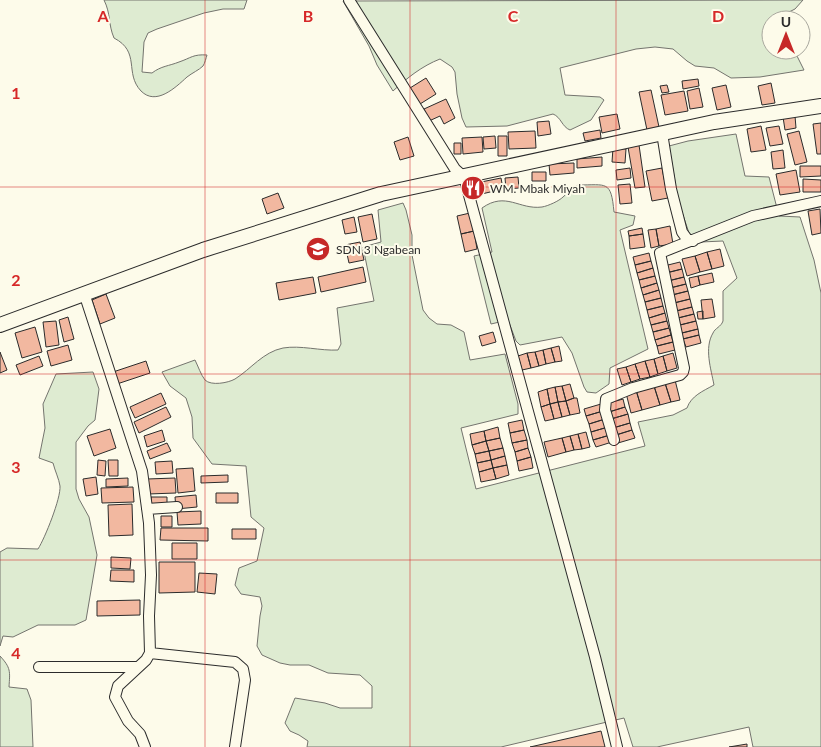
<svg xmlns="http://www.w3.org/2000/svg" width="821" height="747" font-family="Lato,sans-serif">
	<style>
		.green { fill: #deebd1; stroke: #74746e }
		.building { fill: #f2b8a0; stroke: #2b2b2b }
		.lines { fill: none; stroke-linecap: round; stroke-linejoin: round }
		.street-casing { stroke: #2b2b2b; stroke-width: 12 }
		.secondary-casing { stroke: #2b2b2b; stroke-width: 16 }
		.street { stroke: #fdfbea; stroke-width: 10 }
		.secondary { stroke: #fdfbea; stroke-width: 14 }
		.grid { fill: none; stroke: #d62828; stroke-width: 1; stroke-opacity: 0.55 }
		.labels { text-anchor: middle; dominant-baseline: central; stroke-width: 4; stroke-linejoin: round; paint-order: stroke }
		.poi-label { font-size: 12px; fill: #2b2b2b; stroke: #fdfbea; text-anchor: start }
		.grid-label { font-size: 16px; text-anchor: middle; font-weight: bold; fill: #d62828; stroke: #fdfbea; stroke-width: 4; stroke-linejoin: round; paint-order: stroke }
	</style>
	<rect width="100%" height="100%" fill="#fdfbea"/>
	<path class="green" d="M104 0H247L244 9H223L204 13 157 29 148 33 144 42 142 72 152 73C161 66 169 66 179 62 191 58 193 54 207 55 206 58 205 63 203 66 199 70 192 73 187 77 175 88 156 106 141 91 124 73 141 52 114 38 108 24 111 14 104 0Z
		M803 0 795 9 787 13V20H771V50H794L804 70 760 77 731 78 714 68 695 66 687 61 673 49 655 47 636 49 560 68 565 95 600 97 604 100 591 120 570 130C562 127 561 117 553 114L507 126 466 127 462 118 457 94 455 72 452 67 440 59C422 66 407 78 393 91L377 65 369 46 343 1Z
		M736 134 745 176 769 177 779 216 800 217 814 260 821 293V747H753L749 727 657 747H633L624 718 501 747H307L308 741 299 735 290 731 285 723 295 698 325 703 340 708H372V686L360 675 328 673 309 665H290L280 663 262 655 257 646 260 616 262 606 260 597 241 594 235 585 239 568 257 561 264 528 251 517 246 466 212 464 193 438 192 417 186 398 170 386 162 372 195 360C198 366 201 375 205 380 211 386 228 383 235 379 251 369 263 352 283 348 301 345 320 351 338 350L341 344 337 308 374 301 363 247 381 242 378 210 403 203 406 210 412 235V255L423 310 429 318 437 324 451 325 464 332 470 360 505 354 518 404V414L461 428 476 489 645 446 638 422 673 415 687 408C691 396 703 391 714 385 711 369 704 348 713 333 715 328 721 327 723 321V291L737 278 723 241 701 242 689 233 678 200 669 146 688 141Z
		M578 185C607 185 611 180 614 212L635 216 633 225 620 230 648 349 610 368 609 384 596 393 587 392 584 387 572 353 562 337 520 345 516 341 508 320 491 324 474 256 492 252 482 208C506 191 519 210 542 207 548 206 559 201 563 197 569 192 570 188 578 185Z
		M93 372 99 389 95 420 88 426 76 442V489L79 499 89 517 97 555 86 620 75 625H38L13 637 3 636 0 646V552L7 548 38 549C45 538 61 498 60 486 59 479 55 471 53 463L39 458 45 428 43 404 56 374Z
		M0 656C11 668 10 671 9 687L27 689 31 700 33 747H0Z"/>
	<path class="building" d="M426 78 436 94 420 104 410 88Z
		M698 79 699 86 683 89 682 81Z
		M771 83 775 103 762 105 758 86Z
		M667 85 669 92 662 93 660 86Z
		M726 85 731 107 717 110 712 88Z
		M699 88 703 107 690 109 687 91Z
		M651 90 659 127 647 130 639 92Z
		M684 91 688 111 665 115 661 95Z
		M446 99 455 118 444 124 440 116 429 121 424 109Z
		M617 114 620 129 602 133 599 117Z
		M795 116 796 128 785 130 783 117Z
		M549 121 551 134 538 136 537 122Z
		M821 123V154H817L813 124Z
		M761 126 766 150 751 152 747 129Z
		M779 126 783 144 770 146 766 128Z
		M600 130 601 138 585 141 583 133Z
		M535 131 536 148 509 149 508 132Z
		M799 131 807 162 795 165 787 134Z
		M495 136 496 148 484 149 483 137Z
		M498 136H507V156H498Z
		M408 137 414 156 400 160 394 142Z
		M482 137 483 152 463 154 462 138Z
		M454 143H461V154H454Z
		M639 145 645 187 635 188 628 147Z
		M613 148 626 149 625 163 612 162Z
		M783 150 785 168 773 169 771 152Z
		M602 157V166L577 168V159Z
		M574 163V173L550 175 549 164Z
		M800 166H821V176L800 177Z
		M630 168 631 178 617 180 616 170Z
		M662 168 668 198 652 201 646 171Z
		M796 170 800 192 780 195 776 174Z
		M532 172H546V181H532Z
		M518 177 519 188 506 189 505 178Z
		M501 178 503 189 473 196 471 184Z
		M803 179 821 180V192H803Z
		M630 184 632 203 620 204 618 185Z
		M278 193 284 208 267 214 262 199Z
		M820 209 821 233 812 235 808 211Z
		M470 213 474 231 461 234 457 216Z
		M372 214 377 239 363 242 358 217Z
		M354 217 357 232 345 234 342 220Z
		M670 226 673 244 659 246 656 229Z
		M642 228 643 234 629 236 628 231Z
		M656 229 659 246 651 248 648 230Z
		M474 231 477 249 465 252 461 234Z
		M643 234 645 247 630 249 629 236Z
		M360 242 364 260 349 263 345 245Z
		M720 249 724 266 712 269 707 252Z
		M707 252 712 269 700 272 695 256Z
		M649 253 651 261 635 265 633 257Z
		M695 256 700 272 687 276 682 259Z
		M651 261 653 268 637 273 635 265Z
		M680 262 682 269 666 273 664 266Z
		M363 267 366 282 321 292 318 277Z
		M653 268 655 276 639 280 637 273Z
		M682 269 684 277 668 281 666 273Z
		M712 273 714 282 700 285 698 276Z
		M655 276 657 283 641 288 639 280Z
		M698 276 700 285 691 288 689 278Z
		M313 277 316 293 279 300 276 283Z
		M684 277 686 284 670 288 668 281Z
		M657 283 659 290 643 295 641 288Z
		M686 284 688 291 672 295 670 288Z
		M659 290 661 298 645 302 643 295Z
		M688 291 690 299 674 303 672 295Z
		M106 294 115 318 100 324 92 300Z
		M661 298 663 306 647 310 645 302Z
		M690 299 692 307 676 311 674 303Z
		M712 299 715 317 703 319 701 300Z
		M663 306 665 313 649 318 647 310Z
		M692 307 694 314 678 318 676 311Z
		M703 311V319H698L697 312Z
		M665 313 667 321 651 325 649 318Z
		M694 314 696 321 680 325 678 318Z
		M68 317 74 339 64 342 59 320Z
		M56 321 59 345 46 347 43 322Z
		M667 321 669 328 653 332 651 325Z
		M696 321 698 329 682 333 680 325Z
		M35 327 42 352 22 358 15 333Z
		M669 328 671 335 655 340 653 332Z
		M698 329 699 335 683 339 682 333Z
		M493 332 496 342 482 346 479 336Z
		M671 335 673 342 657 346 655 340Z
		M699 335 701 343 686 347 683 339Z
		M673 342 675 350 659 354 657 346Z
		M68 345 72 360 51 366 47 351Z
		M559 346 562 361 555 362 551 348Z
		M551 348 555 362 546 364 543 350Z
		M543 350 546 364 539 366 535 352Z
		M0 352 7 370 0 373Z
		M535 352 539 366 531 368 527 353Z
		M527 353 531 368 522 370 518 356Z
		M673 353 677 368 667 371 663 356Z
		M39 356 43 366 20 375 16 365Z
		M663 356 667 371 658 374 654 359Z
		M654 359 658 374 650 377 645 361Z
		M146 361 150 373 117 384 113 372Z
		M645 361 650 377 640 379 635 364Z
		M635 364 640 379 631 382 626 367Z
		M626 367 631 382 622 385 617 369Z
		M675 380 680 400 671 402 665 383Z
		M665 383 671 402 660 405 654 386Z
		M570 384 574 398 566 401 562 386Z
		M562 386 566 401 558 402 555 387Z
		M654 386 660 405 642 410 636 390Z
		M555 387 558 402 550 404 547 389Z
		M547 389 550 404 541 407 538 392Z
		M636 390 642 410 631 413 626 393Z
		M161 393 166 404 135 418 130 407Z
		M574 398H577L580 413 570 415 566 401Z
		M623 399 625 407 609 412 606 404Z
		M566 401 570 415 562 417 558 402Z
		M558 402 562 417 554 419 550 404Z
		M550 404 554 419 545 421 541 407Z
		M601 404 603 411 586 416 584 409Z
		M166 407 171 417 139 433 134 422Z
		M625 407 628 414 611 419 609 412Z
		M603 411 605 419 589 424 586 416Z
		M628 414 630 423 613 428 611 419Z
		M605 419 608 427 591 432 589 424Z
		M522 420 524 430 510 433 508 423Z
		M630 423 632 430 616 435 613 428Z
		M498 427 500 438 486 441 484 431Z
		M608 427 610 435 593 440 591 432Z
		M110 429 116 448 94 456 87 436Z
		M162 430 165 441 147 447 144 436Z
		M524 430 527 440 512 443 510 433Z
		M632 430 635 438 618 443 616 435Z
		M484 431 486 441 472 445 470 434Z
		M586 432 590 447 582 449 578 434Z
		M578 434 582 449 574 450 570 436Z
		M610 435 612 442 596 447 593 440Z
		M570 436 574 450 566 452 562 438Z
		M500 438 503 448 489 451 486 441Z
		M562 438 566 452 548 457 544 442Z
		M527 440 528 448 515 452 512 443Z
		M486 441 489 451 475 454 472 445Z
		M167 443 171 451 150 459 147 451Z
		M503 448 505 456 491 460 489 451Z
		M528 448 531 457 517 461 515 452Z
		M489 451 491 460 477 463 475 454Z
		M505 456 507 465 493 468 491 460Z
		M531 457 533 468 519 471 517 461Z
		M98 460 106 461 105 476 97 475Z
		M108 460H118V476H109Z
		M491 460 493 468 479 472 477 463Z
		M172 461 173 473 156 474 155 462Z
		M507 465 509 475 496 479 493 468Z
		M193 468 195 491 178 493 176 469Z
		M493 468 496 479 481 482 479 472Z
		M228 475V482L201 483V476Z
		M96 477 98 494 86 496 83 479Z
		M128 478V486L106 487V479Z
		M175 478 176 493 148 494 147 479Z
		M133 487 134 502 102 503 101 488Z
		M216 493H238V503H216Z
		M196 495 197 507 176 509 175 497Z
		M151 497H167V506H151Z
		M132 504 133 535 109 536 108 505Z
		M201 511V524L178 525 177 512Z
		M161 516H172V527H161Z
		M161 528H208V541L160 540Z
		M232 529H256V539H232Z
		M172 543H197V559H172Z
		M111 557 131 558 130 569 111 568Z
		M159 562H195V592L159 593Z
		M111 570H134V582L110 581Z
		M199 573 217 574 215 594 197 592Z
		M140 600V615L97 616V601Z
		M601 731 605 747H530Z
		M747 744V747H729Z"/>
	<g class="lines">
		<g class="street-casing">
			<path id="street" d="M349 0 455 169 464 177 595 657 617 747
				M662 133 671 189 682 232 687 239 693 241
				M84 293 142 471 149 523 151 575 149 616 150 653 146 660 118 686 115 697 128 721 140 734 145 747
				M614 440 605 410 606 399 633 388 680 375 683 372 684 368 660 253 753 216 821 201
				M147 509 177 507
				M150 653 235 662 243 669 245 680 235 747
				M39 667H138"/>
		</g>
		<g class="secondary-casing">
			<path id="secondary" d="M0 325 203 250 381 194 714 122 821 106"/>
		</g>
		<use href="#street" class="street"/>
		<use href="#secondary" class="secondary"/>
	</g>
	<path class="grid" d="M205 0V747M410 0V747M616 0V747M0 187H821M0 374H821M0 560H821"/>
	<defs>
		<g id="restaurant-disc" transform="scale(1.25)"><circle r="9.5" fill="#c62828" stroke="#fdfbea"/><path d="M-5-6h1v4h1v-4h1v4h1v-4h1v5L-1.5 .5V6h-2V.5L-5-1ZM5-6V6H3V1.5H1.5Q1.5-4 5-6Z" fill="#fff"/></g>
		<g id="school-disc" transform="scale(1.25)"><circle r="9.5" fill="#c62828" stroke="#fdfbea"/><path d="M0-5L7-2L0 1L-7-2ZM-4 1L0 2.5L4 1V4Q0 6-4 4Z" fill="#fff"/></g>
	</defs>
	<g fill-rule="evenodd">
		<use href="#restaurant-disc" x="473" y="188"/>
		<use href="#school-disc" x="318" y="249"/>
	</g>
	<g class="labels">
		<g class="poi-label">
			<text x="490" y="188">WM. Mbak Miyah</text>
			<text x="336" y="249">SDN 3 Ngabean</text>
		</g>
	</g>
	<g class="grid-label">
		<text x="103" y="22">A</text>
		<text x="308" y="22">B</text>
		<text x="513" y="22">C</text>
		<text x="718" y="22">D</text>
		<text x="16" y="99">1</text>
		<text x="16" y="286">2</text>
		<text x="16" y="473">3</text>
		<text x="16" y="659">4</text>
	</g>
	<g transform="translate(786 35)"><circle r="24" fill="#fdfbea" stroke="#a9a89e"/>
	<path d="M0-4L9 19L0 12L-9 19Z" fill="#c62828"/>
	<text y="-8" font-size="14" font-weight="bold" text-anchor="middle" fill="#2b2b2b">U</text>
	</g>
</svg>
